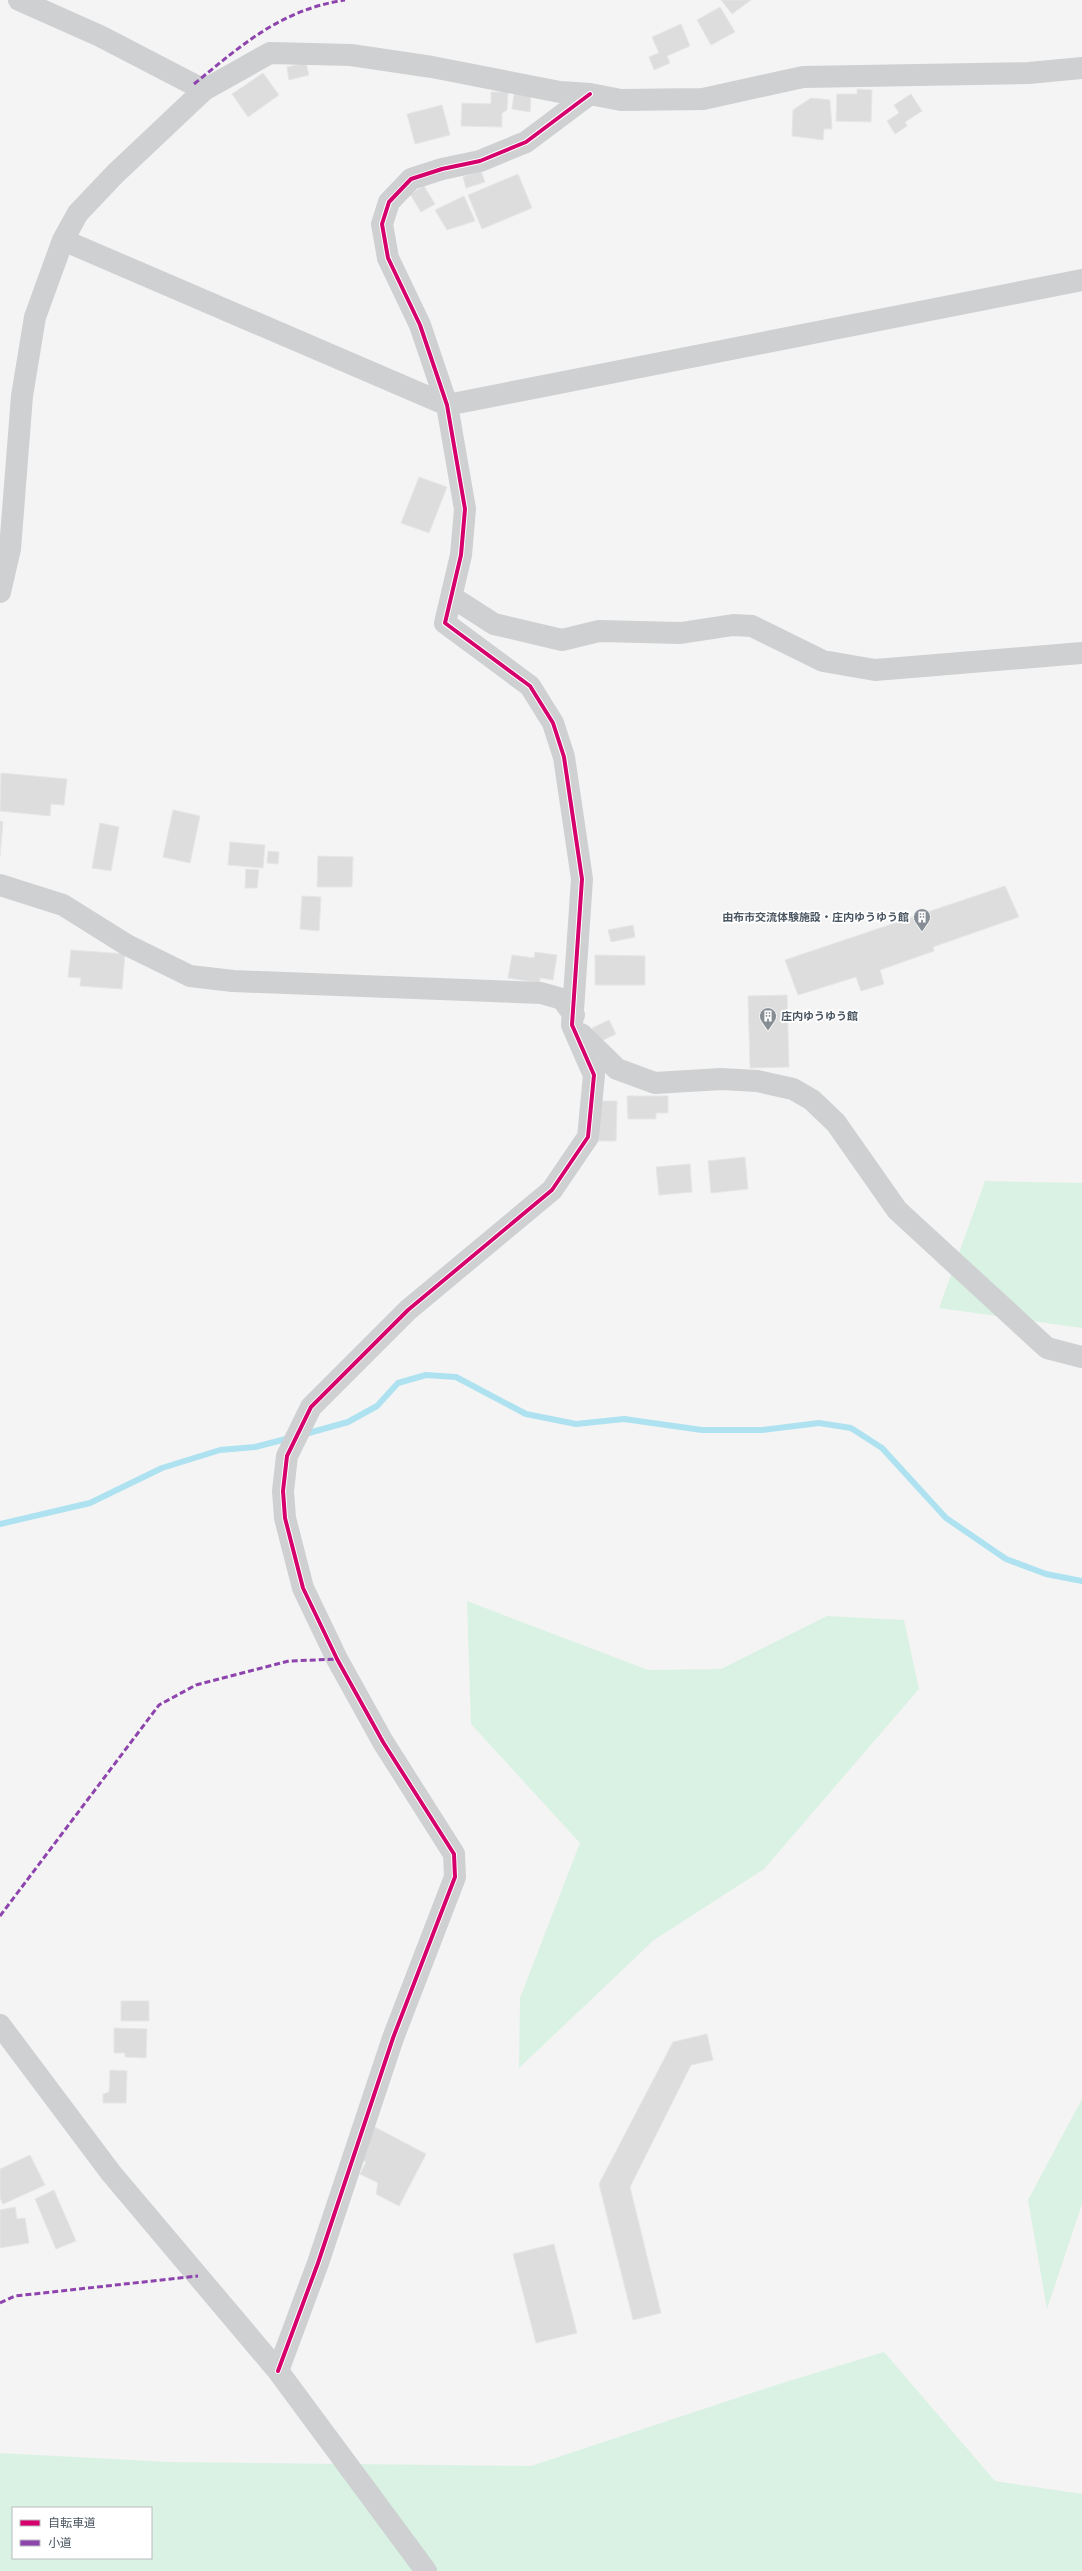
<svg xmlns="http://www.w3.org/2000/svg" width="1082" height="2571" font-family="'Asap Condensed','Noto Sans JP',sans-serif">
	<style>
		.green { fill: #d9f2e3; fill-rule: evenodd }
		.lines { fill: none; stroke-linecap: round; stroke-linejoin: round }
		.stream { stroke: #aee2f0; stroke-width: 6 }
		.building { fill: #ddddde; stroke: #e5e6e7 }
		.minor { stroke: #ced0d2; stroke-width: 22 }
		.quiet { stroke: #8e44ad; stroke-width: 3; stroke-dasharray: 6 3; stroke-linecap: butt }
		.cycleway-casing { stroke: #fff; stroke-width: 6 }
		.cycleway { stroke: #d6006c; stroke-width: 4 }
		.labels { text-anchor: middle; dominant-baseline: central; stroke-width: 3.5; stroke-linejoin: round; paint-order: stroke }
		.poi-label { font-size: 11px; font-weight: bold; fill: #4a5661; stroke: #fff; text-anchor: end }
	</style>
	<rect width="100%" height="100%" fill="#f4f4f4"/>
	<path class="green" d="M985 1181 1082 1183V1328L939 1308Z
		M467 1601 648 1670 721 1669 827 1616 904 1620 919 1689 764 1869 654 1940 519 2068 520 1998 580 1843 471 1724Z
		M1082 2099V2204L1047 2309 1028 2200Z
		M884 2352 995 2481 1082 2494V2571H0V2453L168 2462 531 2466 776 2385ZM13 2508H151V2558H13Z"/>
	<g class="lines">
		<path class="stream" d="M305 1434 348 1422 377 1406 398 1383 426 1375 456 1377 526 1414 576 1424 624 1419 702 1430H762L819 1423 851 1428 882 1448 946 1518 1006 1559 1046 1574 1082 1581
			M0 1524 90 1503 162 1468 220 1450 255 1447 290 1438"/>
	</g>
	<path class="building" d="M721 0H751L732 14Z
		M720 7 735 32 711 45 697 20Z
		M681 24 690 46 667 56 670 63 654 70 649 57 659 53 652 37Z
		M306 63 309 75 289 80 287 67Z
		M263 73 279 95 248 117 232 94Z
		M857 89 872 90 871 122 836 121 837 94H857Z
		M491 92H508L507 110 502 113V127L461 126 462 103 491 104Z
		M514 94 531 96 530 112 512 109Z
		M911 94 922 111 905 122 907 126 895 134 887 121 899 113 894 105Z
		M811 98 830 100 832 129H824L823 140 792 136 793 110Z
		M442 105 450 135 415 144 407 114Z
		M481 171 485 182 466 188 463 177Z
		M518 174 532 208 482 229 468 195Z
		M424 186 435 204 421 212 410 194Z
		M464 196 475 221 447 230 435 210Z
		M419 477 447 487 429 533 401 523Z
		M1 773 67 779 64 805 51 804 50 816 0 811Z
		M173 810 200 816 190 863 163 857Z
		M0 821 3 822 0 856Z
		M100 823 119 827 111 871 92 868Z
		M230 842 265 845 263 868 228 865Z
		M268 851 279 852 278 864 267 863Z
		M318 856 353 857 352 887H317Z
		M246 869 259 870 257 888H245Z
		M1005 886 1019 917 933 947 934 951 880 970 884 984 861 991 856 977 798 995 785 960Z
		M302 896 321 897 319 931 300 929Z
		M633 925 635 937 611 942 608 930Z
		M71 950 125 954 122 989 80 986 81 978 68 977Z
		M535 952 557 955 553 980 540 978V983L508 978 512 955 534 958Z
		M595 955 645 956V985H595Z
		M787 995 789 1067 750 1068 748 996Z
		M609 1020 616 1034 599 1042 592 1028Z
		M627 1096H668V1113H656V1119H628Z
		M598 1101H617L616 1141H598Z
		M745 1157 748 1189 711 1193 708 1161Z
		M690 1164 692 1192 659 1195 656 1167Z
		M121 2001H149V2021H121Z
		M114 2028 147 2029 146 2058 125 2057V2053H114Z
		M707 2034 713 2060 691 2065 630 2187 661 2313 633 2320 599 2184 673 2042Z
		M110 2070 127 2071 126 2103H103V2094L109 2092Z
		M371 2125 426 2154 399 2206 376 2194 378 2183 360 2174 366 2162 355 2156Z
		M30 2155 45 2185 3 2204 0 2198V2169Z
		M54 2190 76 2241 56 2249 35 2199Z
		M15 2207 17 2219 25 2218 29 2243 0 2248V2210Z
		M554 2244 577 2333 536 2343 513 2254Z"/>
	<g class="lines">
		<path class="minor" d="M19 0 100 36 204 90
			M63 240 447 405 1082 280
			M0 592 10 549 22 396 35 317 63 240 78 213 115 174 204 90 270 53 351 55 432 67 560 92 590 94 621 100 703 99 803 77 1029 73 1082 68
			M452 597 494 624 562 640 599 631 681 633 733 625 752 626 823 661 875 670 1082 653
			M0 885 63 905 127 945 190 976 233 981 541 993 562 999 574 1015
			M581 1034 617 1069 655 1083 721 1079 757 1081 793 1089 812 1100 836 1123 897 1210 1047 1348 1082 1357
			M0 2025 111 2173 278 2371 426 2571
			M278 2371 318 2263 393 2038 455 1877 454 1854 383 1742 337 1659 303 1588 285 1518 283 1491 287 1456 311 1407 408 1310 552 1190 588 1137 594 1075 572 1025 582 879 564 757 553 723 530 686 445 623 461 555 465 509 447 405 420 325 388 258 382 224 389 202 411 179 442 169 480 161 526 142 590 94"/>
		<path class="quiet" d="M194 84C242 45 280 10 345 0
			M0 1916 159 1705 196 1685 289 1661 337 1659
			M0 2303 15 2296 198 2276"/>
		<g class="cycleway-casing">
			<path id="cycleway" d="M278 2371 318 2263 393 2038 455 1877 454 1854 383 1742 337 1659 303 1588 285 1518 283 1491 287 1456 311 1407 408 1310 552 1190 588 1137 594 1075 572 1025 582 879 564 757 553 723 530 686 445 623 461 555 465 509 447 405 420 325 388 258 382 224 389 202 411 179 442 169 480 161 526 142 590 94"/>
		</g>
		<use href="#cycleway" class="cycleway"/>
	</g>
	<defs>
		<g id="building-pin" transform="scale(0.9)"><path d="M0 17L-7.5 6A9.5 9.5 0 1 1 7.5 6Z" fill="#868d94" stroke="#fff"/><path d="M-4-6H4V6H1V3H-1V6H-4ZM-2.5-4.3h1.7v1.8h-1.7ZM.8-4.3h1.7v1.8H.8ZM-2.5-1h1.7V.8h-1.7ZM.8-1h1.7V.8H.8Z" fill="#fff"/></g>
	</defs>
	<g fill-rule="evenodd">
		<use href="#building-pin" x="922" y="917"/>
		<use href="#building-pin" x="768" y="1016"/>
	</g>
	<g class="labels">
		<g class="poi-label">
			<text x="909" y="917">由布市交流体験施設・庄内ゆうゆう館</text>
			<text x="781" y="1016" text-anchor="start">庄内ゆうゆう館</text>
		</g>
	</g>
	<rect x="12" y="2507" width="140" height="52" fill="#ffffff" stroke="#b7bbc0"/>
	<rect x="20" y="2520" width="20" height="6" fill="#d6006c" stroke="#b7bbc0"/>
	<text x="48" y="2527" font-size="12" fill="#4a5661">自転車道</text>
	<rect x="20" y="2540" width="20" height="6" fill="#8e44ad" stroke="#b7bbc0"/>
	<text x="48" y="2547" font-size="12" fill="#4a5661">小道</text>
</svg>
